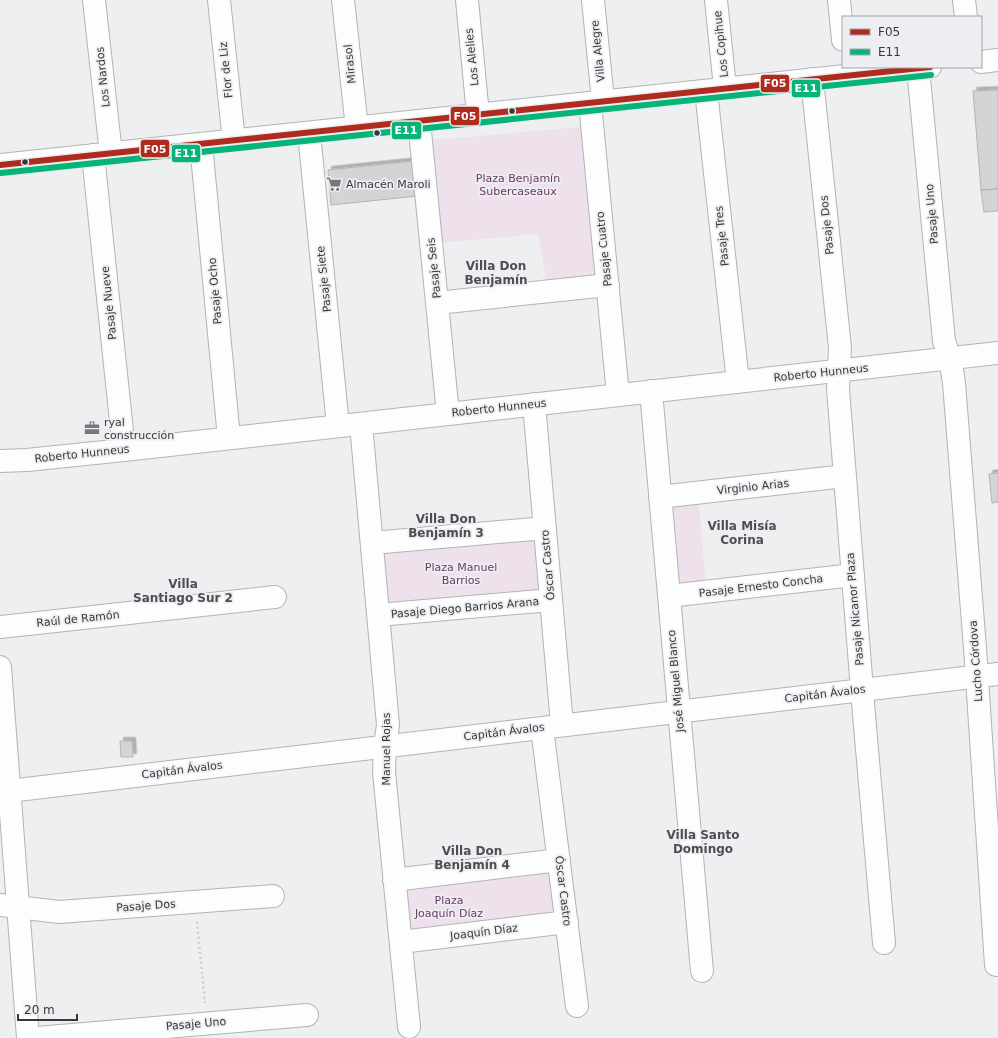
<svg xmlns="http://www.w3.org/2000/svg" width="998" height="1038" font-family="'DejaVu Sans',sans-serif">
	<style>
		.green { fill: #efe1ec }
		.building { fill: #d2d4d5; stroke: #b4b4b6; filter: url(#shadow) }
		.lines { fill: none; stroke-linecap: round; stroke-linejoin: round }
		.minor-casing { stroke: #b3b3b5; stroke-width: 24 }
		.path { stroke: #cdcdcd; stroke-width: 2.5; stroke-dasharray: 2 3; stroke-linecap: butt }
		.minor { stroke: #fcfdfd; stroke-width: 22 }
		.bus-1-casing { stroke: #edeef2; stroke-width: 9 }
		.bus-2-casing { stroke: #edeef2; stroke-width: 9 }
		.bus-1 { stroke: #af2b1e; stroke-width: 6 }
		.bus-2 { stroke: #06b478; stroke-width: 6 }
		.bus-dot { fill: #38383a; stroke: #edeef2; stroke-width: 1.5 }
		.labels { text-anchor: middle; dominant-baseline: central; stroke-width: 3.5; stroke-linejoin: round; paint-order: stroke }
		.street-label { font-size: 11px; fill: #38383a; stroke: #edeef2 }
		.park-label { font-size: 11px; fill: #6c3962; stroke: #edeef2 }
		.poi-label { font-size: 11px; fill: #38383a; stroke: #edeef2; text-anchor: start }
		.neighbourhood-label { font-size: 12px; font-weight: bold; fill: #4e4e52; stroke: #edeef2 }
		.line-badge { stroke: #edeef2; stroke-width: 1.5 }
		.badge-label { font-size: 11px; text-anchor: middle; font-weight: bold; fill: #fff }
	</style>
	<defs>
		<filter id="shadow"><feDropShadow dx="3.5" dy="-3.5" stdDeviation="0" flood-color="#0004"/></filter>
	</defs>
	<rect width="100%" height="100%" fill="#eeeff1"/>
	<path class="green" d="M582 127 597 281 547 284 538 234 439 243 430 140Z
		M699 504 706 586 672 588 665 507Z
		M536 537 541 596 386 610 381 551Z
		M554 867 561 918 409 938 404 887Z"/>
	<path class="building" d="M998 90V189L981 190 973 91Z
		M414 161 418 196 331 205 328 170Z
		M998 189V211L984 212 981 190Z
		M998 473V502L992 503 989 474Z
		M120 741H132L133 757H121Z"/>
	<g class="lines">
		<g class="minor-casing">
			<path id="minor" d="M94 0 111 154
				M219 0 234 141
				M343 0 357 128
				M467 0 478 115
				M593 0 603 101
				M716 0 725 88
				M839 0 843 40
				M964 0 966 17
				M981 62 998 60
				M918 68 944 341 950 358 954 383 975 648 996 965
				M812 79 840 348 838 389 864 715 884 943
				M706 91 738 382
				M590 103 618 395
				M419 121 448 414
				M309 133 338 426
				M201 144 229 438
				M93 155 124 450
				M0 165 930 67
				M437 303 608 285
				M651 391 702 971
				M534 404 562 725
				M361 424 388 725 385 746 384 772 409 1027
				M0 461 27 460 124 450 998 353
				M660 497 845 476
				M372 543 545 528
				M669 596 853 575
				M378 615 551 600
				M0 627 275 597
				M0 667 28 1038
				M542 728 577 1006
				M9 791 998 674
				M394 880 559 860
				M0 905 59 912 273 896
				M401 942 567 922
				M37 1038 307 1015"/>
		</g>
		<path class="path" d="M197 922 205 1003"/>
		<use href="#minor" class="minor"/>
		<g class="bus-1-casing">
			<path id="bus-1" d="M0 165 930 67"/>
		</g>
		<g class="bus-2-casing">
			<path id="bus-2" d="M1 173 931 75"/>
		</g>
		<use href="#bus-1" class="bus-1"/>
		<use href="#bus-2" class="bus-2"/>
	</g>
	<defs>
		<g id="supermarket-bare" transform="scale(1.2)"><path d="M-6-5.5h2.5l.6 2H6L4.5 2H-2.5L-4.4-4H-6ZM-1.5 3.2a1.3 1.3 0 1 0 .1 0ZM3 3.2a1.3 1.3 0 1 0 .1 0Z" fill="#78787a" stroke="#edeef2" stroke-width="2.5" paint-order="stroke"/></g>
		<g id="office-bare" transform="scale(1.2)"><path d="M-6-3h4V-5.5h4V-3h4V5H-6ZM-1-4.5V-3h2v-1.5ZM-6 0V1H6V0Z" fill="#78787a" stroke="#edeef2" stroke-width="2.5" paint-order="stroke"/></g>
	</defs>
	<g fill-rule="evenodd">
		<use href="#supermarket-bare" x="334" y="184"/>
		<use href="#office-bare" x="92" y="428"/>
	</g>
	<g class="bus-dot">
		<circle cx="512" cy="111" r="3.5"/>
		<circle cx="377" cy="133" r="3.5"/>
		<circle cx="25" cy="162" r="3.5"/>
	</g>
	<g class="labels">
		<g class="street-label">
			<text transform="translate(721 44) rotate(-96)">Los Copihue</text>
			<text transform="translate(598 51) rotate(-96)">Villa Alegre</text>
			<text transform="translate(472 57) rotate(-96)">Los Alelies</text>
			<text transform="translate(350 64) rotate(-96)">Mirasol</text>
			<text transform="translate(226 70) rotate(-96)">Flor de Liz</text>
			<text transform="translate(103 77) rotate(-96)">Los Nardos</text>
			<text transform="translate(932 214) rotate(-95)">Pasaje Uno</text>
			<text transform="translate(827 225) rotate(-96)">Pasaje Dos</text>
			<text transform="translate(722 236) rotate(-96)">Pasaje Tres</text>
			<text transform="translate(604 249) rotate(-96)">Pasaje Cuatro</text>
			<text transform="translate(434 268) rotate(-96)">Pasaje Seis</text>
			<text transform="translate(324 279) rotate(-96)">Pasaje Siete</text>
			<text transform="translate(215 291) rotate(-95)">Pasaje Ocho</text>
			<text transform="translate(109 303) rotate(-96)">Pasaje Nueve</text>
			<text transform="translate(821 373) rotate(-6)">Roberto Hunneus</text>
			<text transform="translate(499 408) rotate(-6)">Roberto Hunneus</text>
			<text transform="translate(82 454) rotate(-6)">Roberto Hunneus</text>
			<text transform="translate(753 487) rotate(-6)">Virginio Arias</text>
			<text transform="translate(548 565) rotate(-95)">Óscar Castro</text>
			<text transform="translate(761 586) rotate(-7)">Pasaje Ernesto Concha</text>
			<text transform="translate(465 608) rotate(-5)">Pasaje Diego Barrios Arana</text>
			<text transform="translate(855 609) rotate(-95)">Pasaje Nicanor Plaza</text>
			<text transform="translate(78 619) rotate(-6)">Raúl de Ramón</text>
			<text transform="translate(976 661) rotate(-94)">Lucho Córdova</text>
			<text transform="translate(676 681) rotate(-95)">José Miguel Blanco</text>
			<text transform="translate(825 694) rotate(-7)">Capitán Ávalos</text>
			<text transform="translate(504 732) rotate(-7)">Capitán Ávalos</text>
			<text transform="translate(386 749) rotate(-90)">Manuel Rojas</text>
			<text transform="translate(182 770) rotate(-7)">Capitán Ávalos</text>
			<text transform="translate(563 891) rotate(83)">Óscar Castro</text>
			<text transform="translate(146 906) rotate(-4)">Pasaje Dos</text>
			<text transform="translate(484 932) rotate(-7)">Joaquín Díaz</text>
			<text transform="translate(196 1024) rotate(-5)">Pasaje Uno</text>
		</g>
		<g class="park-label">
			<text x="518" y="178">Plaza Benjamín<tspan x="518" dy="13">Subercaseaux</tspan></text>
			<text x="461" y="567">Plaza Manuel<tspan x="461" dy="13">Barrios</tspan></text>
			<text x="449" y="900">Plaza<tspan x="449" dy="13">Joaquín Díaz</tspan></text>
		</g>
		<g class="poi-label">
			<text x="346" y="184">Almacén Maroli</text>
			<text x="104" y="422">ryal<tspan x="104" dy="13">construcción</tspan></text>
		</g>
		<g class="neighbourhood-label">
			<text x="496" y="266">Villa Don<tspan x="496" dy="14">Benjamín</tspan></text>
			<text x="446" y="519">Villa Don<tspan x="446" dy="14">Benjamín 3</tspan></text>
			<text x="742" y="526">Villa Misía<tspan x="742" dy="14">Corina</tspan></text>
			<text x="183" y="584">Villa<tspan x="183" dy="14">Santiago Sur 2</tspan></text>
			<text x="703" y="835">Villa Santo<tspan x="703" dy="14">Domingo</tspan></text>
			<text x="472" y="851">Villa Don<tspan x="472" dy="14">Benjamín 4</tspan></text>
		</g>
	</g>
	<g class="line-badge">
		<rect x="760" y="74" width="30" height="19" rx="4" fill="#af2b1e"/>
		<rect x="791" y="79" width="30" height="19" rx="4" fill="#06b478"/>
		<rect x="450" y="106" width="30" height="20" rx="4" fill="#af2b1e"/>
		<rect x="391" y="121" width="31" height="19" rx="4" fill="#06b478"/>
		<rect x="140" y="139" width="30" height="19" rx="4" fill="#af2b1e"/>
		<rect x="171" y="144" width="30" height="19" rx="4" fill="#06b478"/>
	</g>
	<g class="badge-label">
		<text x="775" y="87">F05</text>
		<text x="806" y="92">E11</text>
		<text x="465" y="120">F05</text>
		<text x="406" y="134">E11</text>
		<text x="155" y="153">F05</text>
		<text x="186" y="157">E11</text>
	</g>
	<rect x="842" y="16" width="140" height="52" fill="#edeef2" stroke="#a5a5a8"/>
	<rect x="850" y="29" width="20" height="6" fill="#af2b1e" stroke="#a5a5a8"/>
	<text x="878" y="36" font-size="12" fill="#38383a">F05</text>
	<rect x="850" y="49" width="20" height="6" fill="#06b478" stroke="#a5a5a8"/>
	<text x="878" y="56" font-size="12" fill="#38383a">E11</text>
	<path d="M18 1014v6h59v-6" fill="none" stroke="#38383a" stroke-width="2"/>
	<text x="24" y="1014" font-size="12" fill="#38383a" stroke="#edeef2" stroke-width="3" paint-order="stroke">20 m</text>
</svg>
